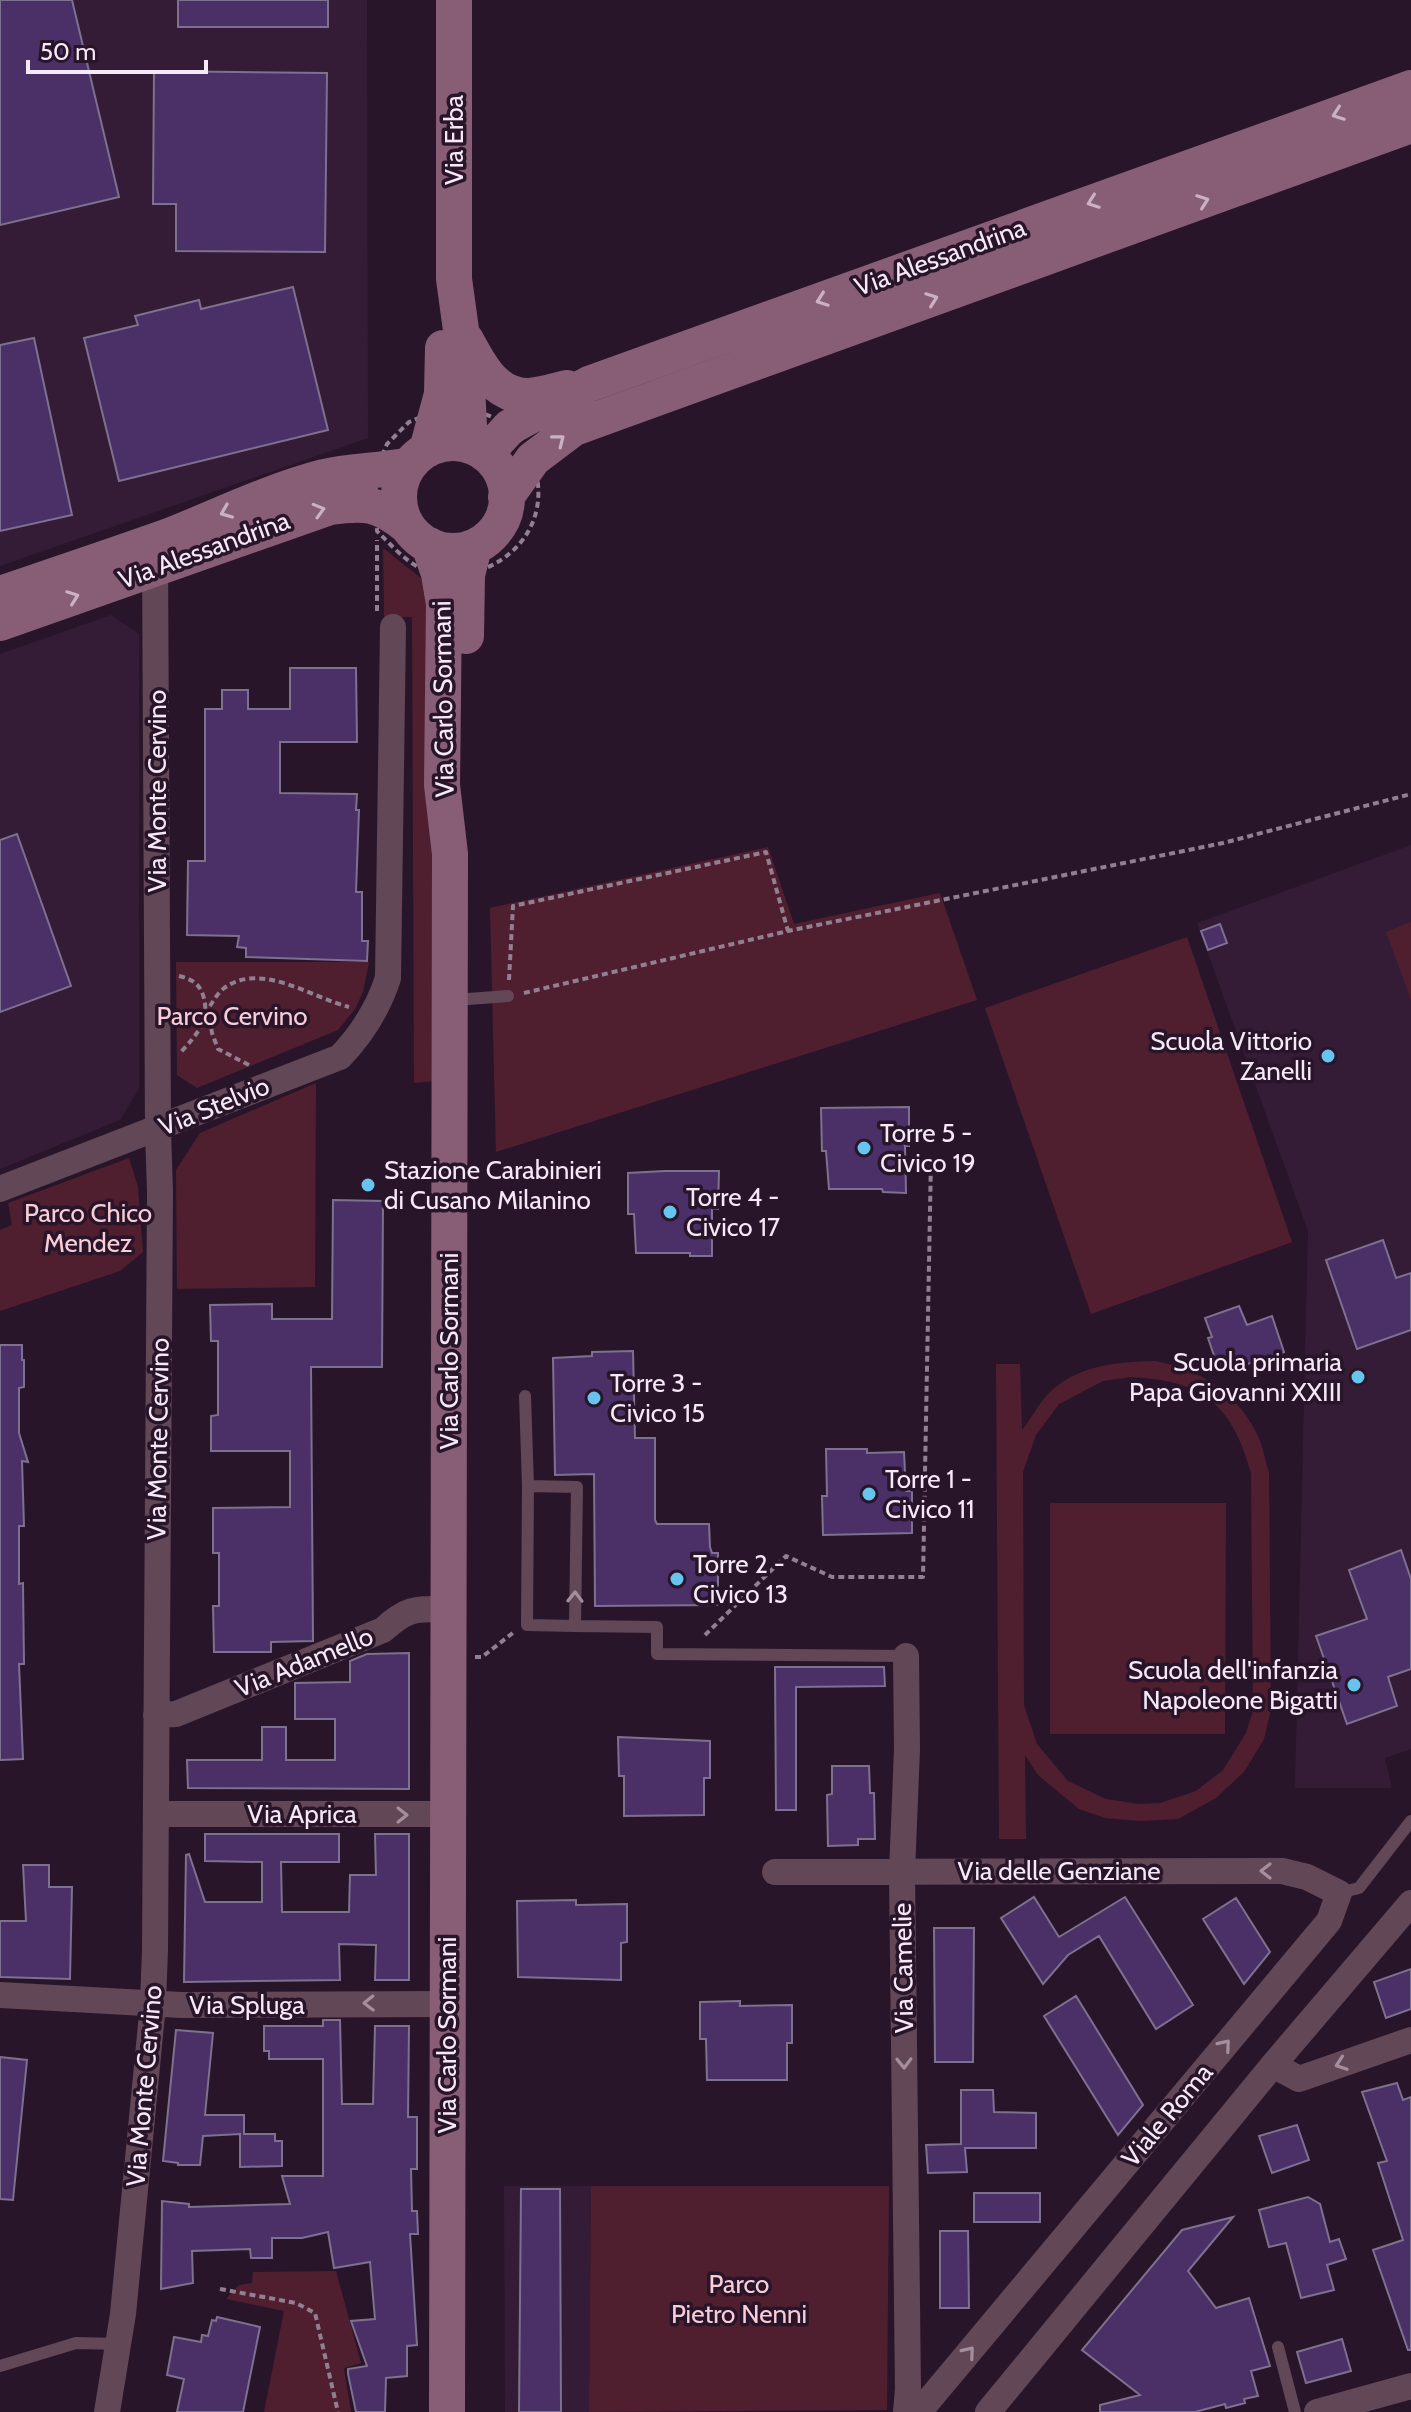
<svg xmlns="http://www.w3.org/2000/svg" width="1411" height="2412" font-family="Cabin,sans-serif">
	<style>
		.built { fill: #341c37 }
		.green { fill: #501f2f; fill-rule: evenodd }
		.building { fill: #4b2f67; stroke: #7e708f; stroke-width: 2 }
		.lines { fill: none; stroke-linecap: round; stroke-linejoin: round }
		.path { stroke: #918092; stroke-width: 4; stroke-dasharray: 6 4; stroke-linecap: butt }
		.lane { stroke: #624757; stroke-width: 12 }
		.street { stroke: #624757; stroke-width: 26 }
		.secondary { stroke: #885e77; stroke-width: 36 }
		.oneway { stroke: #cab1c4 }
		.oneway2 { stroke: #a58f9f }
		.poi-dot { fill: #67c4ef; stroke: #29152a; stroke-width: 3 }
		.labels { text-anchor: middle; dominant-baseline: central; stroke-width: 7; stroke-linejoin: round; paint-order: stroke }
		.street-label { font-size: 26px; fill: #f6e8f7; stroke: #29152a }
		.park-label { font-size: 26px; fill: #f8cdd7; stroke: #29152a }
		.poi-label { font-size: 26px; fill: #f6e8f7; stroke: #29152a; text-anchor: start }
	</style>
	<rect width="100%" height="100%" fill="#29152a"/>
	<path class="built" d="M0 0H367L368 438 0 566Z
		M111 615 139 634V1089L120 1120 0 1169V654Z
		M1411 845V1749L1385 1758 1392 1788H1295L1308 1231 1197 923Z
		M504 2186H591L589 2412H505Z"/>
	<path class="green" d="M383 548 422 579 438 607 435 1081 414 1083 412 617H384Z
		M768 847 794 924 940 893 977 1000 496 1152 490 908Z
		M1411 922V1000L1386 932Z
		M1187 937 1292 1242 1091 1314 985 1008Z
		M176 962H369L363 992 355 1009 338 1030 197 1088 177 1075Z
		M316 1083 315 1287 177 1289 176 1170 200 1133Z
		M129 1158 138 1187 143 1252 120 1271 0 1311V1230L12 1225 8 1203Z
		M1155 1361C1201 1370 1237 1392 1258 1436 1263 1447 1265 1460 1269 1472L1271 1710 1264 1739 1244 1772 1216 1798 1178 1819 1140 1821 1105 1818 1079 1809 1038 1775 1025 1755 1026 1839H999L996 1364H1020L1022 1430C1031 1419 1038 1405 1048 1394 1077 1365 1117 1362 1155 1361ZM1130 1377C1202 1380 1232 1404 1251 1473L1253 1711 1246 1733 1223 1770 1196 1791 1160 1803 1139 1804 1106 1799 1068 1781 1037 1744 1024 1705 1023 1472 1036 1435 1059 1404 1103 1381Z
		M1050 1503H1226L1225 1734H1050Z
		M591 2186H889L887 2410 589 2412Z
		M336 2271 361 2363 344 2368 351 2412H264L284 2311 226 2299 239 2285 252 2283 253 2272Z"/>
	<path class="building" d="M0 0H72L119 197 0 225Z
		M178 0H328V27H178Z
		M154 71 327 73 325 252 176 251V204H153Z
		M293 287 328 430 119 481 84 338 138 325 135 316 199 300 201 309Z
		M34 338 72 515 0 531V345Z
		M290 668H356L357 742H280V793L357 794 356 810H359L356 892H362V941H368L367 961 246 957V948L237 947 239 936 187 935 188 861H205V709H222V690H248V709H290Z
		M17 834 71 986 0 1012V840Z
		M1220 924 1227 943 1208 950 1201 931Z
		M909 1107V1146H905L906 1193 883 1192 882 1189H829L826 1151H822L821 1108Z
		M665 1171H719L718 1209H712V1256H690V1253H636L634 1214H628V1173Z
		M333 1200 383 1201 382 1367H311L313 1641 271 1642V1652H214L213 1606H219V1553H213V1508L290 1507V1451H211V1416L218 1415V1341H211L210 1305 272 1304V1319H332Z
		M1383 1240 1396 1278 1411 1273V1330L1357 1349 1326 1260Z
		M1239 1306 1247 1325 1272 1316 1284 1352 1220 1373 1208 1338 1212 1337 1205 1318Z
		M0 1345H22V1360H24V1387L19 1388V1433L28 1462 22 1461 24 1526H19V1584L23 1583 24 1664H19L23 1759 0 1760Z
		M633 1351 635 1438H655V1520L657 1524H709L710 1547 712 1553H718V1605L595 1606 594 1474 555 1475 553 1358 592 1356V1352Z
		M826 1449H867V1453L904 1452 906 1491H912V1533L823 1535 822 1496H827Z
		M1401 1550 1411 1579V1669L1388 1677 1397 1706 1347 1724 1316 1636 1367 1619 1349 1570Z
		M409 1653V1789L188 1788 187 1760H262V1727H286V1760H335V1719H295V1683L350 1682V1661L367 1654Z
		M775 1667H884L885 1686 796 1687V1810H776Z
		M618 1737 710 1741V1778H704V1815L624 1816V1776H619Z
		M832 1766H869L870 1793H874L875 1839H858V1845L828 1846 827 1795 832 1794Z
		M205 1834H339V1862H281L282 1912H349L350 1875H376L375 1834H409V1980H375L376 1945 339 1944 340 1980 184 1982 186 1855 189 1854 205 1902H262V1862L205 1861Z
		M23 1865H49V1887H72L70 1979 0 1977V1921H26Z
		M1034 1897 1059 1937 1125 1897 1193 2005 1156 2029 1099 1936 1068 1955 1043 1984 1001 1918Z
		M1236 1898 1270 1952 1244 1984 1203 1919Z
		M576 1900V1905L627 1904V1942L621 1943V1980L518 1977 517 1901Z
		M934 1928H974L973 2062H935Z
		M1411 1969V2009L1386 2018 1374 1982Z
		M1076 1996 1143 2105 1118 2135 1044 2016Z
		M740 2001V2006L792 2005V2043H787V2080H707L706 2039H700V2002Z
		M323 2020H340L342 2104H373L375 2026H409L408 2117H417V2169H411L412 2211H417L418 2234H410L417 2345 407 2346V2376L386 2378 385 2412H356L348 2374V2369L367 2366 351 2321 375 2319 370 2262 334 2268 328 2232 302 2238H272V2258H251L250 2249 192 2251 193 2283 161 2289 162 2201 189 2204V2207L290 2204 282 2176H323V2059H269V2051H264V2026H323Z
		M176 2030 213 2033 205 2115H244V2134H275V2141H282V2166L240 2167V2134L203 2136 200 2165H178V2163L163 2161Z
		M0 2057 27 2060 13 2200 0 2199Z
		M1397 2083 1403 2100 1411 2097V2350H1408L1373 2250 1403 2240 1378 2163 1387 2161 1362 2092Z
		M961 2090H993L994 2112 1036 2113V2148H965L967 2172 928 2173 926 2145 961 2144Z
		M1297 2125 1309 2160 1272 2173 1259 2136Z
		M521 2189H560L561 2412H519Z
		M974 2193H1040V2222H974Z
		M1308 2197 1320 2204 1330 2242 1339 2239 1346 2259 1327 2265 1334 2290 1301 2298 1286 2243 1269 2247 1259 2210Z
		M1233 2217 1188 2271 1216 2308 1249 2298 1270 2366 1251 2371 1258 2396 1244 2399 1245 2403 1226 2408 1225 2404 1195 2412H1100V2405L1140 2395 1082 2350 1182 2230Z
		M940 2231H968L969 2308H940Z
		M217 2317 260 2327 243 2412H177L184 2379 167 2375 174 2337 201 2342 202 2335 208 2336 212 2320 216 2321Z
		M1342 2339 1351 2371 1306 2383 1297 2352Z"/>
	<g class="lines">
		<path class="path" d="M466 409C482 413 499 417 511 429 558 478 543 549 478 571 462 576 441 577 424 570 406 562 391 545 377 531L375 472 387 444 409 422 438 410Z
			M377 611V540
			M179 976C191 979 199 983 203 995 211 1020 197 1034 181 1052
			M509 980 513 906 766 852 788 931
			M524 993 788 931 1223 843 1411 794
			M249 1065 218 1049 212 1033 208 1009C212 1003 217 994 223 989 260 960 312 998 349 1007
			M705 1635 786 1556 832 1577H923L931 1159
			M475 1657H482L514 1632
			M220 2289 296 2303 315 2313 338 2412"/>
		<path class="lane" d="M455 1000 508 996
			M525 1396 528 1486 527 1625 575 1626 577 1487 528 1486
			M575 1626 657 1627V1654L906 1656
			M1339 1893 1359 1888 1411 1821
			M1278 2347 1295 2412
			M0 2366 76 2343 119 2344"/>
		<path class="street" d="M0 1189 340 1057C362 1034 378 1009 388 978L393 627
			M156 1715 176 1714 383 1630C408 1607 416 1609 448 1609
			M156 1814H448
			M775 1872 1282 1871 1307 1877 1339 1893 1329 1921 919 2412
			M0 1995 181 2005 447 2004
			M1273 2065 1299 2079 1411 2040
			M107 2412 123 2314 153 2004 155 1949 160 1192 158 1130 155 555
			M906 2412 908 2389 902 1873 907 1749 906 1656
			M988 2412 1273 2065 1411 1903
			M1317 2412 1411 2386"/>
		<path class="secondary" d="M454 0V279L466 366 470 446
			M466 340C480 366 495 397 530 396 542 395 555 391 567 388
			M399 497a54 54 0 1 1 108 0a54 54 0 1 1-108 0Z
			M427 450 442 394 443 348
			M485 454 510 427 589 384 1411 88
			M506 497 533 459 574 428 1411 125
			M429 545 439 574 444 604 442 785 450 854 447 2412
			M0 594C56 575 113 556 169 536 220 516 270 491 324 477 352 471 381 471 409 465
			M0 623 330 507C366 502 378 503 407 526
			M466 636 467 575 474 547"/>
	</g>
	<defs><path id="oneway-chevron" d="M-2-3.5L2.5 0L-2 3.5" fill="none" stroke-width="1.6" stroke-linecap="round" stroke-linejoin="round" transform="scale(2)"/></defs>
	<g class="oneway">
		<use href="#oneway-chevron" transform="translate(1338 114) rotate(160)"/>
		<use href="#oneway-chevron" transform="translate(1203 201) rotate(-20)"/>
		<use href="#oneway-chevron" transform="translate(1093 202) rotate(160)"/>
		<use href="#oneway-chevron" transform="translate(932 299) rotate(-20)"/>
		<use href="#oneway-chevron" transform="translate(822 300) rotate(160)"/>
		<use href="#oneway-chevron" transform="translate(559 440) rotate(-38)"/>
		<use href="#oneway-chevron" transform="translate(319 510) rotate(-16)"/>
		<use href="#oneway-chevron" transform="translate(226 512) rotate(158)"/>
		<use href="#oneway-chevron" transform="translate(73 597) rotate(-20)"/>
	</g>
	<g class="oneway2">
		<use href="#oneway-chevron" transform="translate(575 1597) rotate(-89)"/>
		<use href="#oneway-chevron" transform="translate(402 1815)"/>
		<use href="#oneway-chevron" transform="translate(1266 1871) rotate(180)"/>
		<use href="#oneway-chevron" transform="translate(369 2003) rotate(179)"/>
		<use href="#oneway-chevron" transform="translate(1225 2045) rotate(-50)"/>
		<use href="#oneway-chevron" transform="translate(904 2063) rotate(89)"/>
		<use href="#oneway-chevron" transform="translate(1341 2064) rotate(161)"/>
		<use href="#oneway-chevron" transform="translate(969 2352) rotate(-50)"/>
	</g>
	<g class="poi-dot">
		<circle cx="1328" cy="1056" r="8"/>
		<circle cx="864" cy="1148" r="8"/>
		<circle cx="368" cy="1185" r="8"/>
		<circle cx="670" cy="1212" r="8"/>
		<circle cx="1358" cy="1377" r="8"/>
		<circle cx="594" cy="1398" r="8"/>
		<circle cx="869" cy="1494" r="8"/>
		<circle cx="677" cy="1579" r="8"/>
		<circle cx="1354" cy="1685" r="8"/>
	</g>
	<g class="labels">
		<g class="street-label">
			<text transform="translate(454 140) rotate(-90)">Via Erba</text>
			<text transform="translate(940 257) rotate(-20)">Via Alessandrina</text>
			<text transform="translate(204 550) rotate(-20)">Via Alessandrina</text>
			<text transform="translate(443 699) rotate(-91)">Via Carlo Sormani</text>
			<text transform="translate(157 791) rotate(-90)">Via Monte Cervino</text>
			<text transform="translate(214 1106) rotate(-22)">Via Stelvio</text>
			<text transform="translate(449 1351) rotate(-90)">Via Carlo Sormani</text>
			<text transform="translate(158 1439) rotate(-89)">Via Monte Cervino</text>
			<text transform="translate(304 1662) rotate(-22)">Via Adamello</text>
			<text x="302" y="1814">Via Aprica</text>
			<text x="1059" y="1871">Via delle Genziane</text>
			<text transform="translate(903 1968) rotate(-91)">Via Camelie</text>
			<text x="247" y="2005">Via Spluga</text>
			<text transform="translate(447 2035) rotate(-90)">Via Carlo Sormani</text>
			<text transform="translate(144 2086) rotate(-85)">Via Monte Cervino</text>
			<text transform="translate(1167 2115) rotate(-50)">Viale Roma</text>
		</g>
		<g class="park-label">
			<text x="232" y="1016">Parco Cervino</text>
			<text x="88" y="1213">Parco Chico<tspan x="88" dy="30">Mendez</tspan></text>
			<text x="739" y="2284">Parco<tspan x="739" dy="30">Pietro Nenni</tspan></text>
		</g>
		<g class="poi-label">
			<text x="1312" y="1041" text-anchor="end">Scuola Vittorio<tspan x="1312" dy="30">Zanelli</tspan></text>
			<text x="880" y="1133">Torre 5 -<tspan x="880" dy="30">Civico 19</tspan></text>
			<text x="384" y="1170">Stazione Carabinieri<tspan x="384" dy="30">di Cusano Milanino</tspan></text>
			<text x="686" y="1197">Torre 4 -<tspan x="686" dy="30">Civico 17</tspan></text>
			<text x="1342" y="1362" text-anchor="end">Scuola primaria<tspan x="1342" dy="30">Papa Giovanni XXIII</tspan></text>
			<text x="610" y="1383">Torre 3 -<tspan x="610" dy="30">Civico 15</tspan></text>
			<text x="885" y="1479">Torre 1 -<tspan x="885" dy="30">Civico 11</tspan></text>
			<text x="693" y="1564">Torre 2 -<tspan x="693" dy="30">Civico 13</tspan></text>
			<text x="1338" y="1670" text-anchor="end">Scuola dell'infanzia<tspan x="1338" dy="30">Napoleone Bigatti</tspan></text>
		</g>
	</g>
	<path d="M28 60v12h178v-12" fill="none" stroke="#f6e8f7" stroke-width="4"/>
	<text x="40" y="60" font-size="24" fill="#f6e8f7" stroke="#29152a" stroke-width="6" paint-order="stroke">50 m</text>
</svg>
